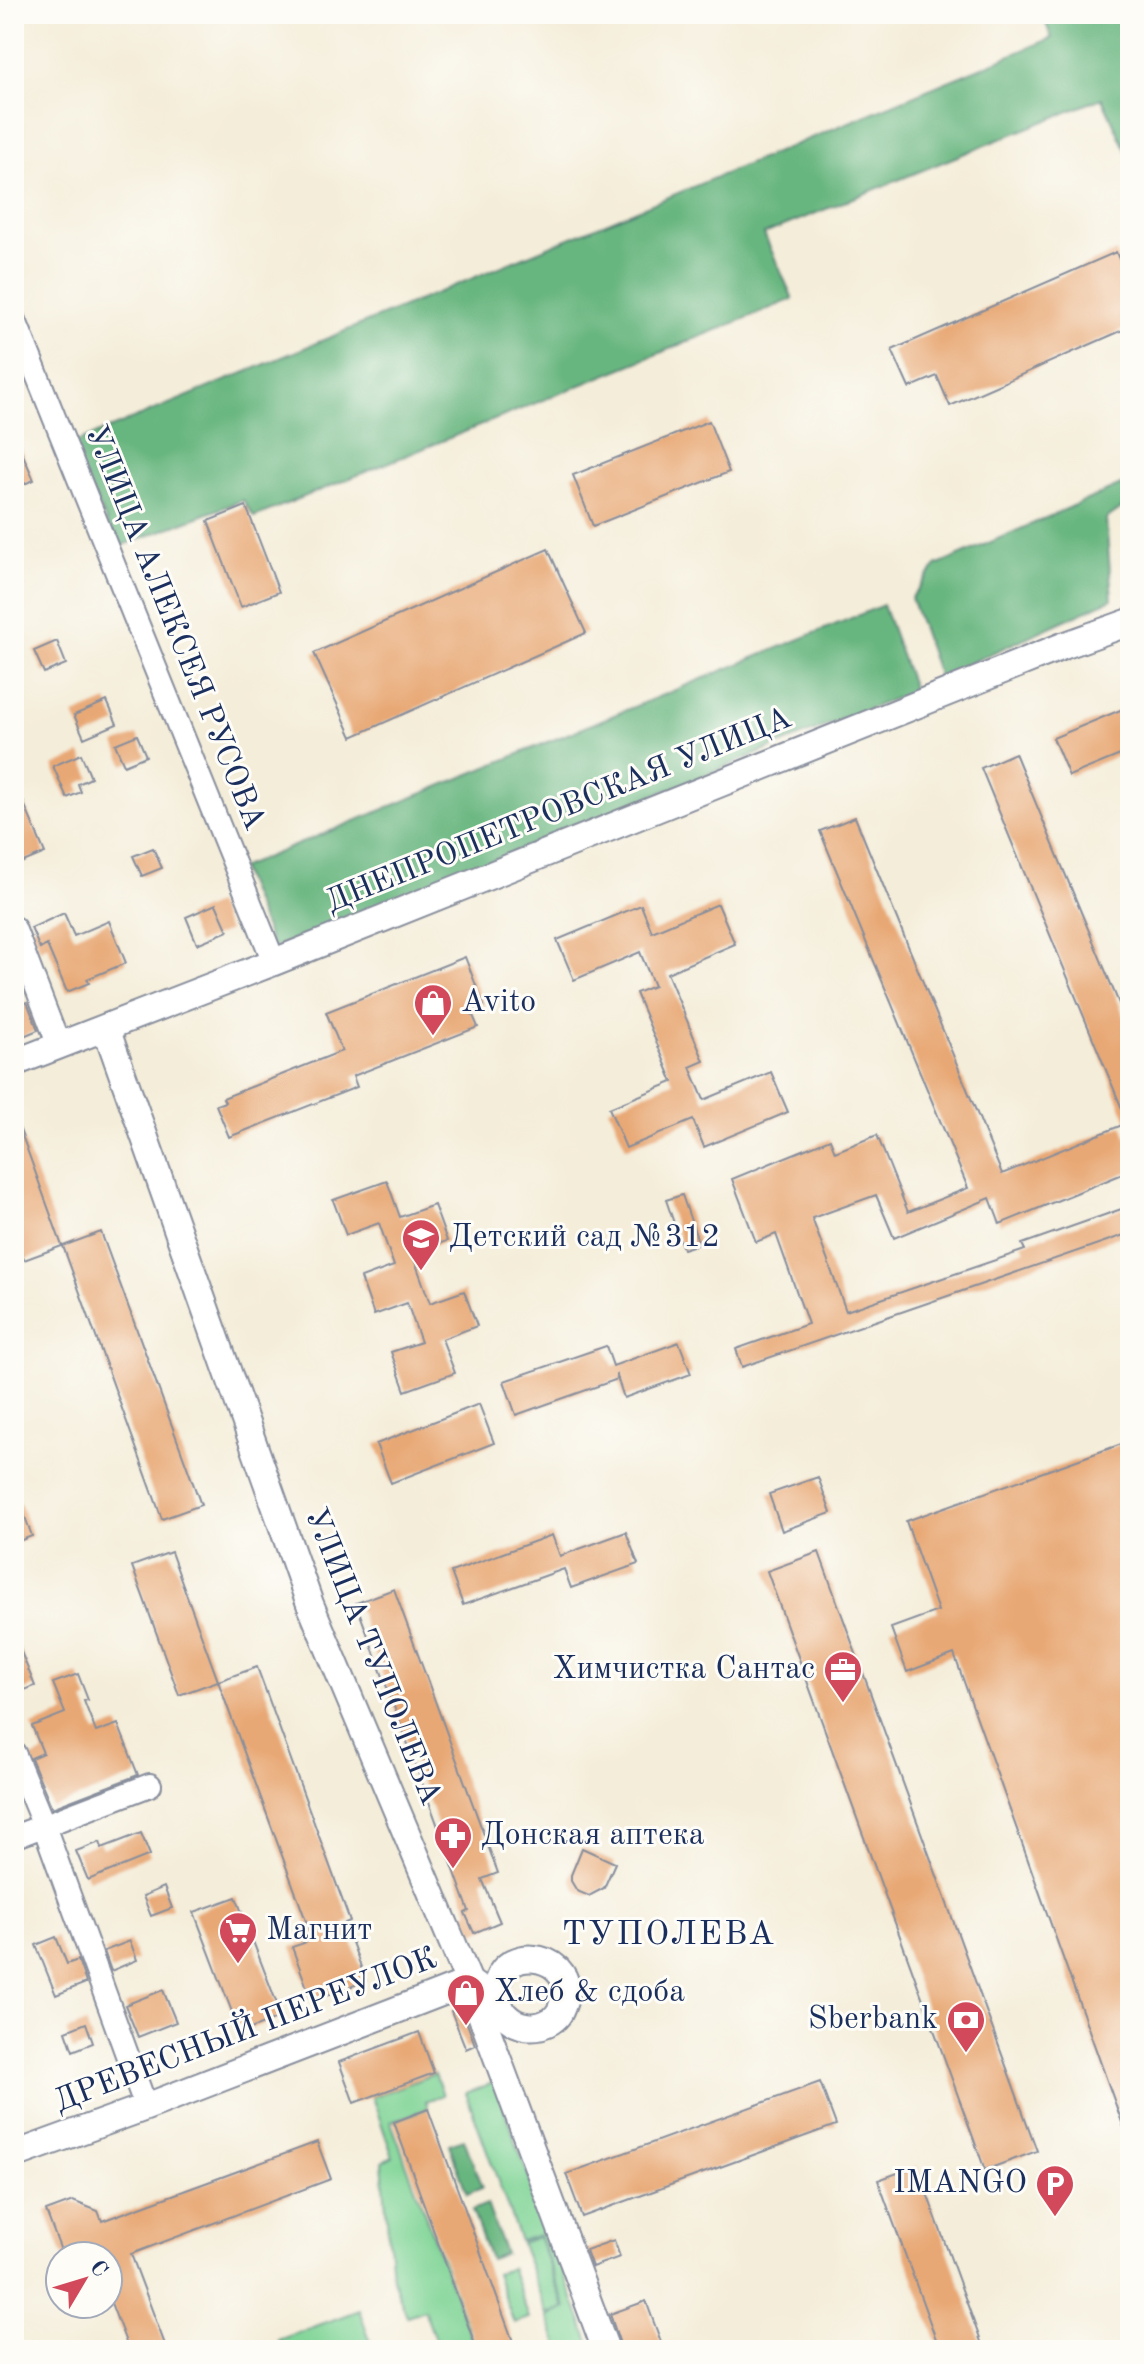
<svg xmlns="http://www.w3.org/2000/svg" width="1144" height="2364" font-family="'Old Standard TT',serif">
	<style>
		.green { fill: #80d496; stroke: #4e827a; stroke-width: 2 }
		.forest { fill: #68b67f; stroke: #42726e; stroke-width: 2 }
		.building { fill: #e8a874 }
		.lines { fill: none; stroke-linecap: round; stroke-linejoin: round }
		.minor-casing { stroke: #888e9c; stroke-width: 26 }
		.tertiary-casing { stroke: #888e9c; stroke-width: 30 }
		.minor { stroke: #fff; stroke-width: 22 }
		.tertiary { stroke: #fff; stroke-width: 26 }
		.labels { text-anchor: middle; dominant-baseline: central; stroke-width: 6; stroke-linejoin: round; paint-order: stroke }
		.street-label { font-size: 32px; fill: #1b2f5e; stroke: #fdfcf7 }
		.poi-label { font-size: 32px; fill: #1b2f5e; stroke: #fdfcf7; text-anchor: start }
		.neighbourhood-label { font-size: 34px; letter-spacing: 2px; fill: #1b2f5e; stroke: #fdfcf7 }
	</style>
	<rect width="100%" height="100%" fill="#fdfcf7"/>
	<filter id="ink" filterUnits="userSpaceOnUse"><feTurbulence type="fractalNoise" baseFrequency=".0125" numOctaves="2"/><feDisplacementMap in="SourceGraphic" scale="16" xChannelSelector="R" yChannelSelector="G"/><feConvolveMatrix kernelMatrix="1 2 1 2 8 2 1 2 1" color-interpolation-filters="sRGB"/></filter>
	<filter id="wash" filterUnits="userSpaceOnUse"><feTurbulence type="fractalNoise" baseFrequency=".006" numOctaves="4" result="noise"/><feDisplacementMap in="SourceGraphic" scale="32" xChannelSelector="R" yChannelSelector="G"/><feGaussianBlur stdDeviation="1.8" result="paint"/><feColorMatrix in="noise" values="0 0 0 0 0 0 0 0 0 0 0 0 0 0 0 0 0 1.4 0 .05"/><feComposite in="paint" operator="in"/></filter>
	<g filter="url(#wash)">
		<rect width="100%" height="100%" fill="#f4edd9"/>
		<path class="green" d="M435 2074 443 2095 426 2101 428 2108 391 2122 475 2350H439L424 2310 407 2316 392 2277 382 2162 393 2157 372 2097Z
			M494 2082 592 2350H560L547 2316 566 2308 539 2235 520 2241 466 2093Z
			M538 2237 564 2308 547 2314 521 2243Z
			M511 2268 529 2318 514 2323 496 2274Z
			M359 2310 374 2350H281L278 2340Z"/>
		<path class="forest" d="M1042 14H1130V159L1102 98 764 234 793 299 254 517 243 500 118 547 70 445 1052 38Z
			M1130 481V525L1126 505 1106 519 1112 599 939 677 911 598 936 566Z
			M883 605 914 691 273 948 240 868Z
			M464 2139 482 2188 467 2194 449 2144Z
			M487 2204 505 2254 490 2259 472 2210Z"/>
		<g id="blocks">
			<path class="building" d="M1116 252 1130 284V327L950 406 937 376 909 388 892 350Z
				M709 421 729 472 593 526 573 475Z
				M14 434 34 480 14 488Z
				M246 506 279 592 241 607 208 521Z
				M548 549 586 633 352 737 314 653Z
				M57 641 66 664 44 673 34 651Z
				M107 701 117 724 84 738 74 715Z
				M1130 706V751L1069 776 1053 738Z
				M137 735 146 756 124 765 115 744Z
				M1015 753 1130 1030V1128L981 768Z
				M81 754 91 778 78 784 81 792 67 798 53 766Z
				M14 780 45 853 21 863 14 846Z
				M855 817 1002 1174 1122 1125 1130 1145V1171L1000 1224 990 1198 894 1238 876 1195 812 1218 846 1311 1025 1250 1022 1244 1130 1206V1233L742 1367 736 1349 808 1324 776 1234 756 1242 732 1179 830 1139 835 1152 877 1135 908 1212 968 1188 820 831Z
				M153 848 162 868 142 876 133 856Z
				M216 904 228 931 197 944 186 917Z
				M718 904 735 944 667 973 704 1061 690 1067 704 1100 771 1072 788 1112 704 1147 693 1120 626 1148 609 1108 673 1082 636 993 654 986 640 952 574 980 557 940 641 905 652 932Z
				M64 913 74 936 109 921 126 963 87 979 89 983 67 992 47 945 40 949 31 928Z
				M465 957 484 1006 471 1011 478 1027 353 1076 357 1087 229 1137 216 1105 225 1102 223 1098 342 1051 326 1012Z
				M27 1002 38 1030 14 1040V1007Z
				M14 1119H16L62 1246 24 1260 14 1234Z
				M387 1181 400 1217 434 1205 447 1241 412 1253 430 1303 464 1291 477 1326 442 1339 455 1373 405 1391 391 1352 421 1342 407 1303 374 1315 361 1278 394 1266 379 1223 346 1235 333 1200Z
				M682 1195 699 1244 683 1249 666 1200Z
				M101 1232 201 1505 162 1519 63 1246Z
				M679 1342 691 1374 624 1398 616 1374 618 1379 516 1415 504 1381 606 1346 613 1366Z
				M479 1404 494 1443 391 1483 376 1444Z
				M1130 1441V2139H1128L954 1654 907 1672 891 1628 938 1611 906 1521Z
				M818 1477 831 1513 782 1531 769 1494Z
				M16 1492 32 1536 14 1543V1493Z
				M626 1532 638 1564 571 1588 564 1569 463 1605 451 1572 552 1535 560 1556Z
				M171 1552 218 1681 179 1695 132 1566Z
				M819 1552 1037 2151 985 2170 767 1571Z
				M394 1589 498 1873 482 1879 500 1922 474 1933 465 1913 469 1911 356 1603Z
				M14 1635 35 1686 14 1694Z
				M257 1667 350 1921 345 1923 366 1981 312 2001 292 1947 313 1940 218 1681Z
				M78 1674 88 1700 84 1701 96 1732 118 1724 138 1775 52 1808 31 1758 43 1753 32 1726 65 1713 53 1683Z
				M141 1833 150 1855 88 1880 76 1851 100 1842 102 1848Z
				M582 1848 615 1863 604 1888 589 1896 577 1891 571 1881V1875Z
				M164 1887 172 1908 151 1916 143 1896Z
				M236 1897 282 2017 240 2033 194 1912Z
				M56 1937 67 1964 78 1960 86 1983 56 1995 36 1945Z
				M130 1941 137 1960 111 1971 104 1951Z
				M163 1990 176 2022 138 2037 125 2005Z
				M461 2007 475 2045 466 2049 451 2011Z
				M86 2023 93 2043 73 2051 66 2031Z
				M419 2032 434 2073 354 2103 339 2062Z
				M820 2082 836 2125 582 2217 566 2174Z
				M428 2109 463 2204 516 2350H477L394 2122Z
				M317 2142 331 2179 131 2254 167 2350H129L108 2295V2256H63L46 2211 73 2201 98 2211 102 2221Z
				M917 2166 984 2350H940L878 2180Z
				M614 2240 620 2257 592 2267 586 2250Z
				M646 2301 664 2350H622L610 2314Z"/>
		</g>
	</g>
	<g filter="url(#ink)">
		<use href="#blocks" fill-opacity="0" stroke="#888e9c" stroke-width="2"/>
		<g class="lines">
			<g class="minor-casing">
				<path id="minor" d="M14 318 274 962
					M14 928 59 1046
					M14 1753 44 1826 146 2107
					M14 1837 150 1785"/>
			</g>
			<g class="tertiary-casing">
				<path id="tertiary" d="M106 1028 310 1604 469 1982 606 2350
					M14 1063 274 962 1063 646 1130 622
					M469 1982C478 1989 491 1996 499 2004 501 2008 502 2012 505 2015 517 2028 536 2030 551 2021 559 2016 561 2010 564 2001 579 1957 506 1940 497 1985 496 1990 498 1998 498 2004
					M14 2155 146 2107 469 1982"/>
			</g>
			<use href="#minor" class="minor"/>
			<use href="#tertiary" class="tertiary"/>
		</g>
	</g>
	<defs>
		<g id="shop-pin" transform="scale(2)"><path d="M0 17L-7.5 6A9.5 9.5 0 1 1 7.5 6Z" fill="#d1495b" stroke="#fdfcf7"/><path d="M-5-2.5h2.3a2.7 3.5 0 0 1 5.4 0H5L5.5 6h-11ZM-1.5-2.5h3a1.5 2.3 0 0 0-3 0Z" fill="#fff"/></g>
		<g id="school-pin" transform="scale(2)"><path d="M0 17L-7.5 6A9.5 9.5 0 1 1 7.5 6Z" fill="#d1495b" stroke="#fdfcf7"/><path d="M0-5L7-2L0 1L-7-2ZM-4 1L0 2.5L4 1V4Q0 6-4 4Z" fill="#fff"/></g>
		<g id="office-pin" transform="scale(2)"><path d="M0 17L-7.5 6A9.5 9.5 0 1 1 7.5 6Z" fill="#d1495b" stroke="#fdfcf7"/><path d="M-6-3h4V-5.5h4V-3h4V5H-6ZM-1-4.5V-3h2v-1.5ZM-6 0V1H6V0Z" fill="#fff"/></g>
		<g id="pharmacy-pin" transform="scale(2)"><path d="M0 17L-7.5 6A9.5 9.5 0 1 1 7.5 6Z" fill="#d1495b" stroke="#fdfcf7"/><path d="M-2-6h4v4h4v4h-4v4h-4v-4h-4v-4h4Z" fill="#fff"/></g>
		<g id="supermarket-pin" transform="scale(2)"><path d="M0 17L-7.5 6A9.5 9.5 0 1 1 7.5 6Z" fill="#d1495b" stroke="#fdfcf7"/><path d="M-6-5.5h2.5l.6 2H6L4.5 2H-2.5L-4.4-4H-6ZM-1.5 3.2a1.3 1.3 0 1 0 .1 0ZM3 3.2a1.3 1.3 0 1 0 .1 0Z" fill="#fff"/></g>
		<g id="bank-pin" transform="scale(2)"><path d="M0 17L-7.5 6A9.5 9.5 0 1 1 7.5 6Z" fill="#d1495b" stroke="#fdfcf7"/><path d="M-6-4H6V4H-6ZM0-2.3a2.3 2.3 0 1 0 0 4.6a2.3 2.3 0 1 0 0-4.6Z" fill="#fff"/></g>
		<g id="parking-pin" transform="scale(2)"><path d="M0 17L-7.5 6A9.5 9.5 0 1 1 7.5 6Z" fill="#d1495b" stroke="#fdfcf7"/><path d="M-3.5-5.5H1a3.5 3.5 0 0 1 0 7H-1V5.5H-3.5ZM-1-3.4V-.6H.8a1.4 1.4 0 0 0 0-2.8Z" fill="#fff"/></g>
	</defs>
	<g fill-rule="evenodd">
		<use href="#shop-pin" x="433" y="1003"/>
		<use href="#school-pin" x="421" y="1238"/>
		<use href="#office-pin" x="843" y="1670"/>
		<use href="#pharmacy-pin" x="453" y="1836"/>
		<use href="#supermarket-pin" x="238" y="1931"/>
		<use href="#shop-pin" x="466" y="1993"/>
		<use href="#bank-pin" x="966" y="2020"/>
		<use href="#parking-pin" x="1055" y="2184"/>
	</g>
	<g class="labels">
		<g class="street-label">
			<text transform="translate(174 628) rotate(68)">УЛИЦА АЛЕКСЕЯ РУСОВА</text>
			<text transform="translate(559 811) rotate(-22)">ДНЕПРОПЕТРОВСКАЯ УЛИЦА</text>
			<text transform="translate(372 1657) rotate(68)">УЛИЦА ТУПОЛЕВА</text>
			<text transform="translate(246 2031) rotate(-21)">ДРЕВЕСНЫЙ ПЕРЕУЛОК</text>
		</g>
		<g class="poi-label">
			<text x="461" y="1003">Avito</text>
			<text x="449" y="1238">Детский сад №312</text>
			<text x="815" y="1670" text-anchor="end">Химчистка Сантас</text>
			<text x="481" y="1836">Донская аптека</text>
			<text x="266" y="1931">Магнит</text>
			<text x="494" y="1993">Хлеб &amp; сдоба</text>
			<text x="938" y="2020" text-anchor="end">Sberbank</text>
			<text x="1027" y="2184" text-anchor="end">IMANGO</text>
		</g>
		<g class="neighbourhood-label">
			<text x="669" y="1935">ТУПОЛЕВА</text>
		</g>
	</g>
	<rect width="1144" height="2364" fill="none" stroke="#fdfcf7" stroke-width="48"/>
	<g transform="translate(84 2280) rotate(52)"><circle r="38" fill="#fdfcf7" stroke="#a3aaba" stroke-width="2"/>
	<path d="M0-6L14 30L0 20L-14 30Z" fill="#d1495b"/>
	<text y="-12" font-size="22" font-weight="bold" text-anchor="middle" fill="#1b2f5e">С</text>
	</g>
</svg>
